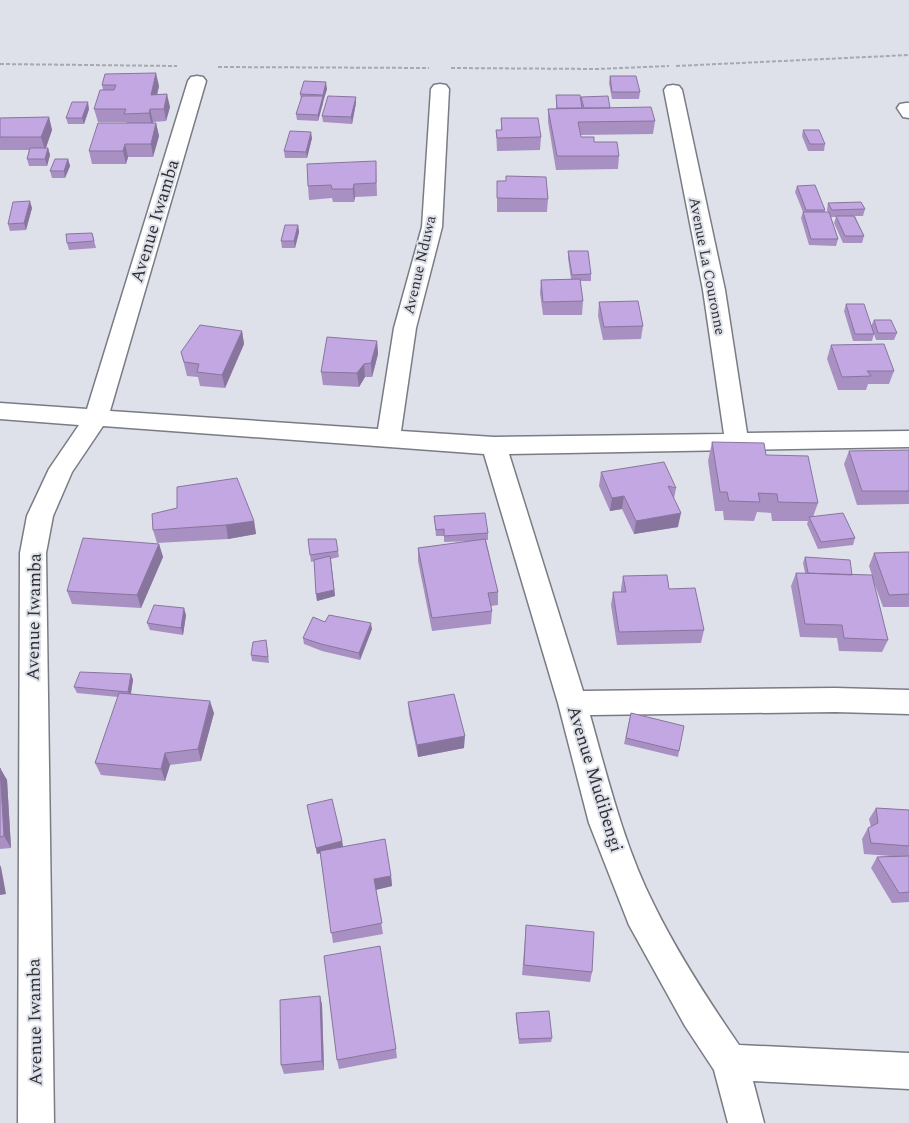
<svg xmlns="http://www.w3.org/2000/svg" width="909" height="1123" font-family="Spectral,serif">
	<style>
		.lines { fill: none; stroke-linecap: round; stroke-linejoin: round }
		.street-casing { stroke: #7a7c84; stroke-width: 3 }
		.path { stroke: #a6a9b0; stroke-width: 2; stroke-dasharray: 4 2; stroke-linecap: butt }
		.street { fill: #fff; fill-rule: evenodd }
		.wall { fill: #a890c2 }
		.shaded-wall { fill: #88759e }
		.building { fill: #c3a7e2; stroke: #88759e }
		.labels { text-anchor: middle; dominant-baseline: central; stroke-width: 4; stroke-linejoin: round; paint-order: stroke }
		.far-street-label { font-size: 15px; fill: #303134; stroke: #dee1ea }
		.street-label { font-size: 18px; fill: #303134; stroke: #dee1ea }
	</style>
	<rect width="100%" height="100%" fill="#dee1ea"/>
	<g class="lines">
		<g class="street-casing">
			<path id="street" d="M197 76 203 77 206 81 110 411 378 429 394 328 422 227 431 89 434 85 440 84 446 85 449 89 442 227 416 328 401 431 494 437 724 434 703 290 664 90 667 86 673 85 679 86 682 90 725 290 747 433 909 431V447L509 454 583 691 835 688 909 690V714L835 712 590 715C608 779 624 846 654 905 678 954 708 1000 739 1045L909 1053V1089L753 1081 764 1123H728L714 1070 685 1026 629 925 589 823 558 703 484 454 103 426 72 472 53 516 46 553 54 1123H18L20 553 27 516 49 469 79 425 0 419V403L87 409 188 81 191 77Z
				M906 103H909V118L903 117 897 108 900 104Z"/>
		</g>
		<path class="path" d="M0 64 177 66
			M676 66 909 55
			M218 67 429 68
			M451 68 597 69 669 66"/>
		<use href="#street" class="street"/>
	</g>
	<path class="wall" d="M105 74 159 86 157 95 170 107 166 121 153 122V123H156L159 136 153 157H128L126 164H92L89 151 127 123 126 122H98L94 109 103 90 102 85Z
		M610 76 640 92 639 99H612L609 83Z
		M327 89 318 121 297 120 296 114 301 100 300 94Z
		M556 95 581 101V97L610 108 655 121 653 134 580 135 581 137 594 142 619 156 618 169 556 170 548 122V109H556Z
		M356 103 352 124 323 122 322 116Z
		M89 109 84 124H68L66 118Z
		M49 117 52 130 46 148H48L50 155 47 166H29L27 159 29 150H0V118Z
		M501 118 541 137 540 150 497 151 496 130H501Z
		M803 130 825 144 824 151H808L802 136Z
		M312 138 307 158H285L284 151Z
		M68 159 70 166 65 178H52L50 171Z
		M376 161 377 196 355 197 354 202H333L332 198 309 200 308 186Z
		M497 181H506L548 199 547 212H497Z
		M797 186 825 210V212H828L827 210 828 203 865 209 863 216H855L864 236 862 243H843L834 223 836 217H831L838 239 836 246 809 245 801 218 803 212 795 192Z
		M32 208 26 230 10 231 8 224Z
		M298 225 299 232 295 248H282L281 241Z
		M92 233 96 248 69 250 67 243Z
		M568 251 591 274V281H580L583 301 582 315H543L540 293 541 280 571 279 568 258Z
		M599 302 643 326 641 339 603 340 598 316Z
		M846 304 871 326 874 320 897 333 894 340H876L874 334 872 341H853L844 311Z
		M242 331 244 344 225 388 200 386 198 377 187 376 181 352Z
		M377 341 378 354 372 377H365L359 387 323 385 321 372Z
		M831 345 894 371 889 384H868L866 390H838L827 359Z
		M712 442 818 503 813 517 855 538 853 545 818 549 807 524 808 521H772L771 513 757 512 754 521 724 520 723 511H715L708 461Z
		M909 450V504L857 505 844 464 849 451Z
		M601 472 676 488 674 499 678 527 634 534 622 509 610 511 599 486Z
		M434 516 488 533V540H486L498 592V605L491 606 492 611 491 624 432 631 418 561V548L475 541 444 542V536H436Z
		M254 521 256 534 228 539 157 543 153 530Z
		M308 539 338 551 339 557 331 559 335 596 317 601 314 561 311 562Z
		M159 544 163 557 141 608 72 604 67 591Z
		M909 552V607H883L872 577 888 640 882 652 839 651 837 638 800 637 791 586 796 573H805L803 563 805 557 852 575H872L869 566 874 553Z
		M623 576 669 589 704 630 701 643 617 645 611 605 613 592H621V589Z
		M186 615 183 635 150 630 147 623Z
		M325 622 372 629 360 660 322 651 304 644 303 638Z
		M267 646 269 663 252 661 251 655Z
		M131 674 133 680 131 694 214 713 201 761 170 765 165 781 101 775 95 763 118 697 77 693 74 687Z
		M408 702 464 748 418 757 409 714Z
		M631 713 679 751 678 757 624 744Z
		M0 768 7 780 11 848 0 849Z
		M307 805 342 841 343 847 391 876 392 886 376 890 383 934 333 943 320 853 317 854Z
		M876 808 909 810V902L892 903 871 868 877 857 891 856 864 854 862 839 868 828 871 827 869 819Z
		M526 925 592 972 590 982 522 975Z
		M320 996 322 1005 324 1070 284 1074 281 1065Z
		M516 1013 552 1038 551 1042 519 1044 516 1018Z
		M396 1049 397 1058 339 1069 337 1060Z"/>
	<path class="shaded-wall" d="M156 73 159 86 154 108 151 95Z
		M326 82 327 89 323 101V95Z
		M167 94 170 107 166 121 164 109Z
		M323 96V103L318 121V115Z
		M356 97V103L352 124 351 117Z
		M88 102 89 109 84 124 82 118Z
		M150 109 153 122 152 126 149 113Z
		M49 117 52 130 45 150 41 137Z
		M156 123 159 136 153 157 151 144Z
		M311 132 312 138 307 158 306 152Z
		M125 144 128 157 126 164 123 151Z
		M48 148 50 155 47 166 45 159Z
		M68 159 70 166 65 178 64 171Z
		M354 184 355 197 354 202 353 189Z
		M30 201 32 208 26 230 24 223Z
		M298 225 299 232 295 248 294 241Z
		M242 331 244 344 225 388 222 375Z
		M377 341 378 354 372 377 371 363Z
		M364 364 365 377 359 387 357 373Z
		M624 496 622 509 610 511 612 498Z
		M681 513 678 527 634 534 636 521Z
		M254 521 256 534 228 539 226 525Z
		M159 544 163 557 141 608 137 595Z
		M330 556 335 596 317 601 316 594Z
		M184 608 186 615 183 635 181 628Z
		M371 623 372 629 360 660 359 653Z
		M131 674 133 680 130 698 128 692Z
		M210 701 214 713 201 761 198 749Z
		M465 736 464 748 418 757 417 745Z
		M165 753 170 765 165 781 161 769Z
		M0 768 7 780 11 848 4 836Z
		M342 841 343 847 317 854 316 848Z
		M0 865 1 867 6 894 0 895Z
		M391 876 392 886 375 890 374 879Z
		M320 996 322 1005 324 1070 322 1061Z"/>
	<path class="building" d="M156 73 151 95 167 94 164 109H150L149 113 124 114 126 109H94L100 90H114L116 85H102L105 74Z
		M610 76H636L640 92H612Z
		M304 81 326 82 323 95 300 94Z
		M556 95H580L582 108H557Z
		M302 96H323L318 115 296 114Z
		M328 96 356 97 351 117 322 116Z
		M608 96 610 108H584L581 97Z
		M72 102H88L82 118H66Z
		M651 107 655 121 578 122 581 137H594V142H617L619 156H557L548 109Z
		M49 117 41 137H0V118Z
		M501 118H538L541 137 497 138 496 130H502Z
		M98 123H156L151 144H125L123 151H89Z
		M803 130H819L825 144H810Z
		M290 131 311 132 306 152 284 151Z
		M30 148H48L45 159H27Z
		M55 159H68L64 171H50Z
		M376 161V183L354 184 353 189H332L331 185 308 186 307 164Z
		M506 176 546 177 548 199 497 198V181H506Z
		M815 185 825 210H806L797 186Z
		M30 201 24 223 8 224 13 202Z
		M861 202 865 209 832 210 828 203Z
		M803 212H829L838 239H811Z
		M836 216H854L864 236H845Z
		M285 225H298L294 241H281Z
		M92 233 94 241 67 243 66 234Z
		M568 251H588L591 274 572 275Z
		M580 279 583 301 543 302 541 280Z
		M638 301 643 326 604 327 599 302Z
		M846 304H864L874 334H855Z
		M874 320H891L897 333H878Z
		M200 325 242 331 222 375 197 372 199 364 184 362 181 352Z
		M327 337 377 341 371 363 364 364 357 373 321 372Z
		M884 344 894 371H867L871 376 842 377 831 345Z
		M712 442 764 443 766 455 808 456 818 503 778 502 777 494 758 493 760 502 729 501 727 492H720Z
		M909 450V491H862L849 451Z
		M664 462 676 488 668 486 681 513 636 521 624 496 612 498 601 472Z
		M237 478 254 521 226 525 153 530 152 514 177 508V487Z
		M485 513 488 533 444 536V529L436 530 434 516Z
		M843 513 855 538 821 542 809 517Z
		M83 538 159 544 137 595 67 591Z
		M308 539H336L338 551 310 555Z
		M485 539 498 592 488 593 492 611 432 618 418 548Z
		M909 552V594L889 595 874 553Z
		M330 556 334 590 316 594 314 560Z
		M805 557 850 560 852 575 808 573Z
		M796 573 872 575 888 640 844 638 842 625 805 624Z
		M667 575 669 589 695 588 704 630 619 632 613 592H626L623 576Z
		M154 605 184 608 181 628 147 623Z
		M329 615 371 623 359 653 321 644 303 638 313 617 325 622Z
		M266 640 268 657 251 655 253 642Z
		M80 672 131 674 128 692 74 687Z
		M119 693 210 701 198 749 165 753 161 769 95 763Z
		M454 694 465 736 417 745 408 702Z
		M631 713 684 726 679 751 626 738Z
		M0 768 4 836 0 837Z
		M332 799 342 841 316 848 307 805Z
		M876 808 909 810V846L871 843 868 828 878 823Z
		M385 839 391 876 374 879 382 923 331 933 320 851Z
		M909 856V892L899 893 877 857Z
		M526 925 594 932 592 972 524 965Z
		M380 946 396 1049 337 1060 324 956Z
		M320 996 322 1061 281 1065 280 1000Z
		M549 1011 552 1038 519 1039 516 1013Z"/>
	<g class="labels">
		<g class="far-street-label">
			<text transform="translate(420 265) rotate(-77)">Avenue Nduwa</text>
			<text transform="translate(707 266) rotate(79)">Avenue La Couronne</text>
		</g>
		<g class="street-label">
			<text transform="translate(155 221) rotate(-73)">Avenue Iwamba</text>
			<text transform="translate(34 617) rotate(-89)">Avenue Iwamba</text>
			<text transform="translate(595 779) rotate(73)">Avenue Mudibengi</text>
			<text transform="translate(35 1022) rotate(-91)">Avenue Iwamba</text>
		</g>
	</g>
</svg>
